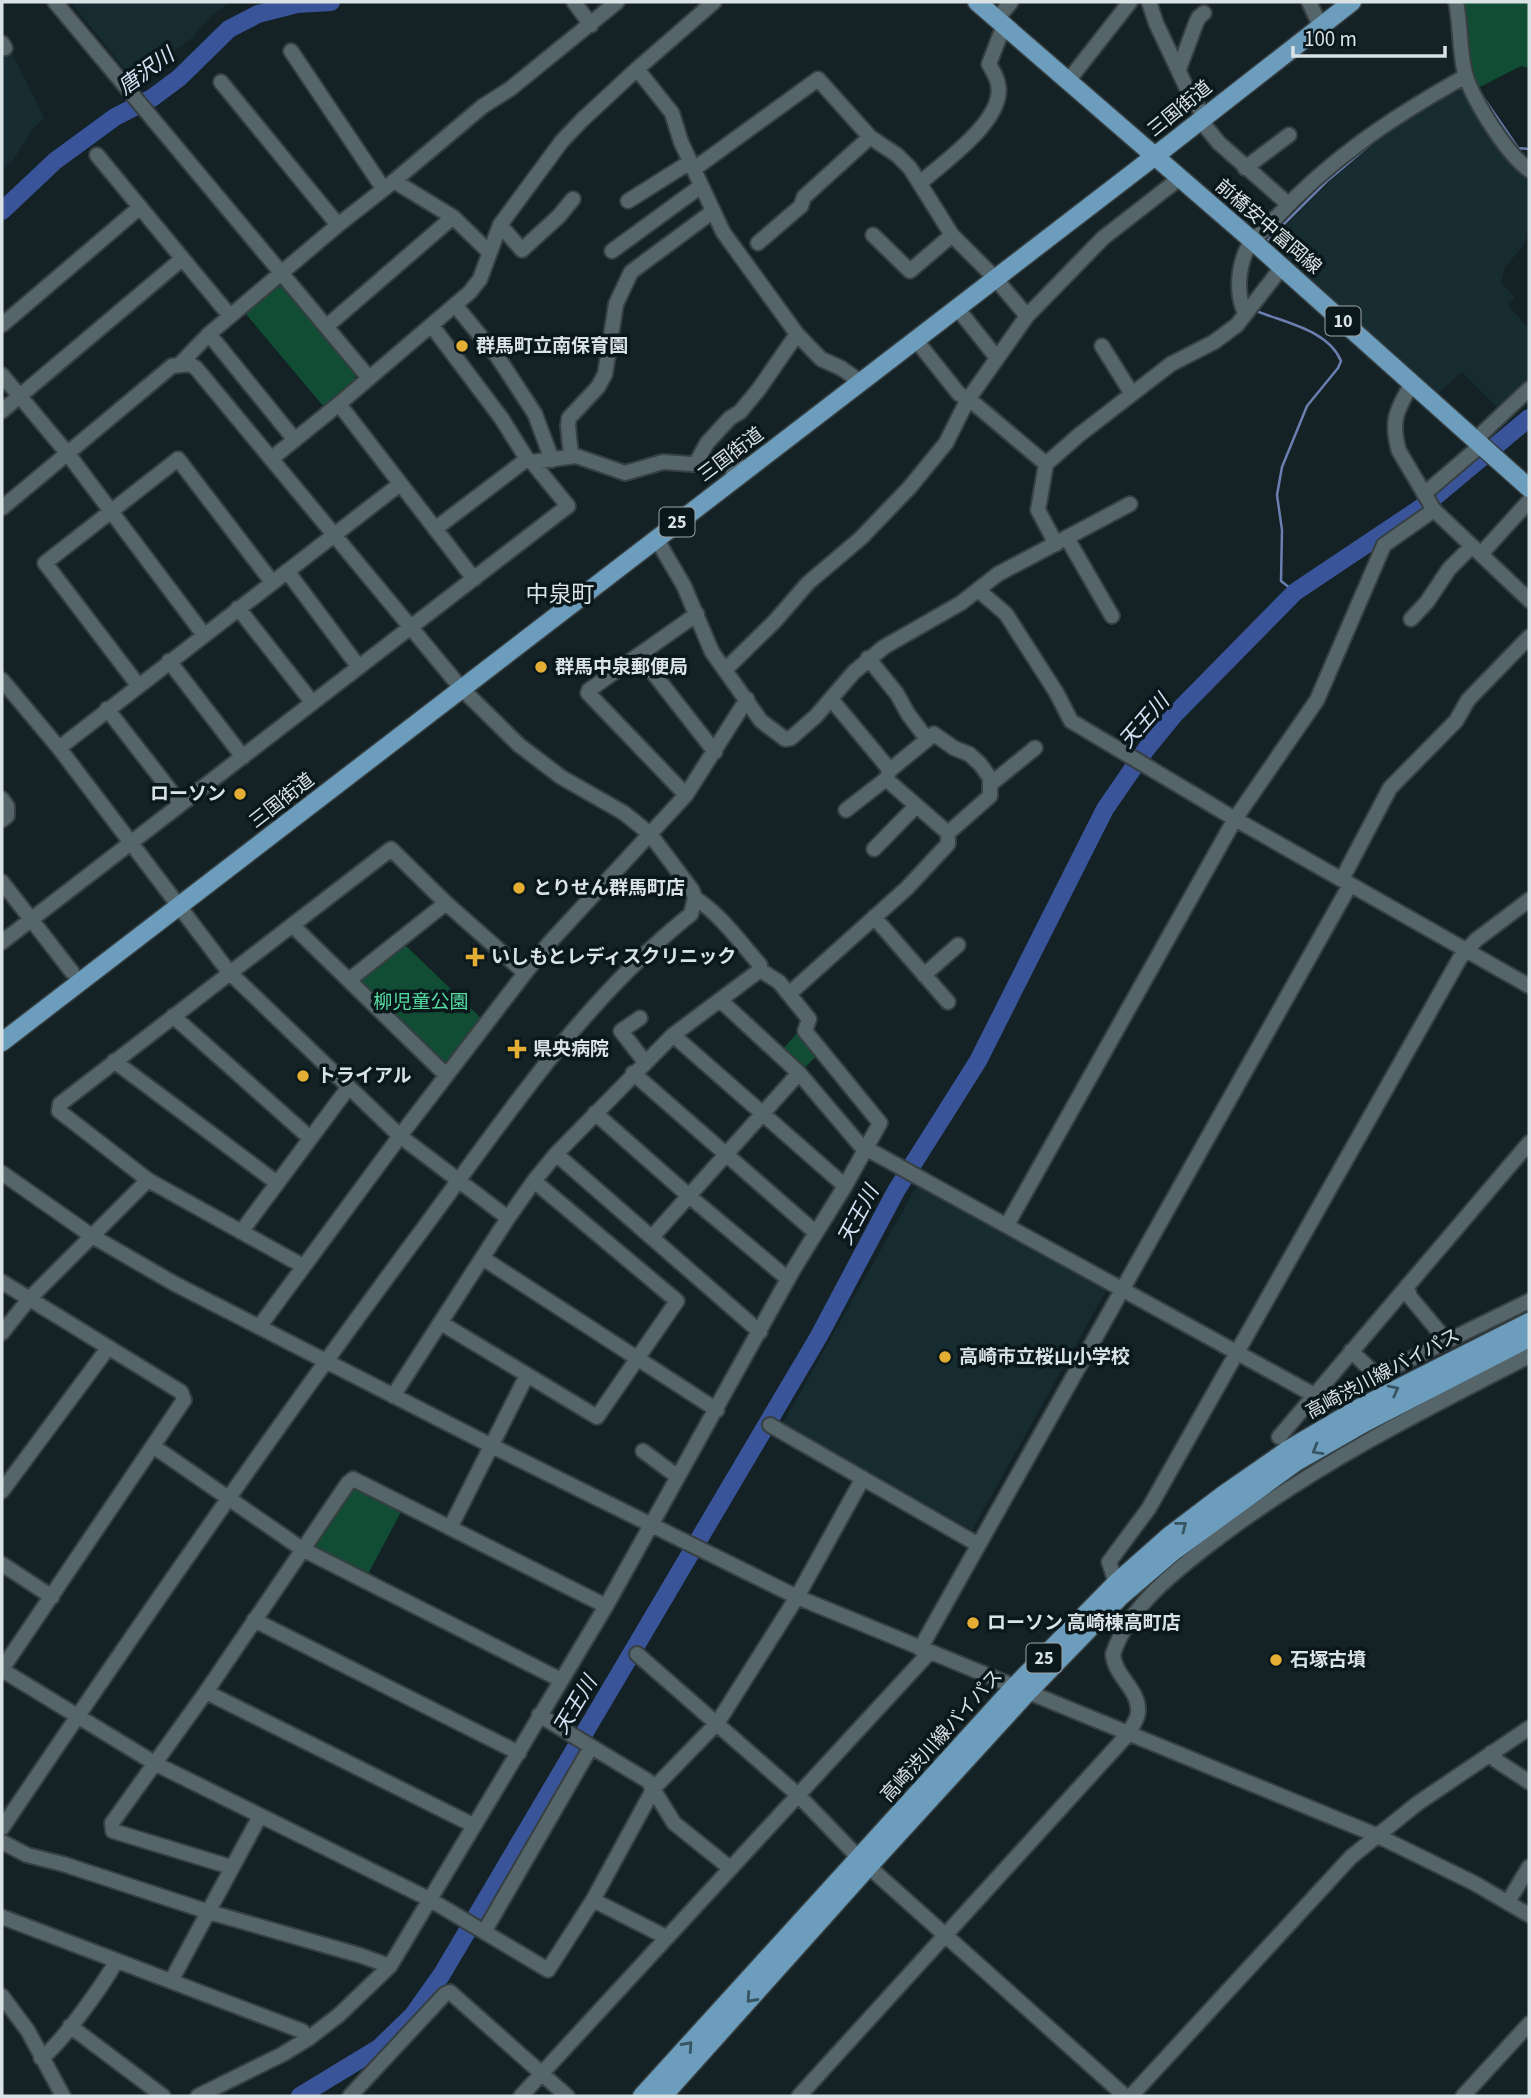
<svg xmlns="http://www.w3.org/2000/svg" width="1531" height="2098" font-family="'Source Sans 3','Noto Sans JP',sans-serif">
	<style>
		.built { fill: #162c31 }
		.green { fill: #104d34 }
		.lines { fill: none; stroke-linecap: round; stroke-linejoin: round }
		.stream { stroke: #6a7fb0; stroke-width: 2.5 }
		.river { stroke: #3a5499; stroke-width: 18 }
		.minor-casing { stroke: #363f41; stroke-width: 18 }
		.major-casing { stroke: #363f41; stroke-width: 21 }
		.minor { stroke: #566569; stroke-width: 14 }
		.major { stroke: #6c9dbc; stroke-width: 18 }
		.oneway { stroke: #375463 }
		.poi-dot { fill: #e4ae35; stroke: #0b181b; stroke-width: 2.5 }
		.labels { text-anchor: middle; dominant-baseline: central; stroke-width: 7; stroke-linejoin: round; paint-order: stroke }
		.shield { fill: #0b181b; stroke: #9ba5a8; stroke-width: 2 }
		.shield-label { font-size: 18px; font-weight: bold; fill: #d9e2e4 }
		.street-label { font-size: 19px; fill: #d9e2e4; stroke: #0b181b }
		.poi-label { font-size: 19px; font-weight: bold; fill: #d9e2e4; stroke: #0b181b; text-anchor: start }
		.park-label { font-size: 19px; fill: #55dda2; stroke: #0b181b }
		.water-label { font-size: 21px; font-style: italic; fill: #d9e2f6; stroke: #0b181b }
		.quarter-label { font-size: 23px; fill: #d9e2e4; stroke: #0b181b }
	</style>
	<rect width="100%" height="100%" fill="#142225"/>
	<path class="built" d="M70 2H230L211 16 192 38 176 50 129 74Z
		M8 46 44 118 32 130 14 159 2 171V50Z
		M1463 88 1496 145 1513 168 1529 180V220L1524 245 1505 267 1501 282 1515 298 1508 305 1529 329V382L1500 410 1462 372 1437 395 1270 242 1334 177 1402 122Z
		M918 1184 1106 1291 972 1530 783 1423Z"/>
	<path class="green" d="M1462 2H1529V68L1521 66 1478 88C1469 60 1468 31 1462 2Z
		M282 286 356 375 355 380 324 407 245 313 277 287Z
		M404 944 482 1019 448 1065 442 1066 360 985 361 977Z
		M800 1030 819 1054 801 1071 780 1052Z
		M357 1487 402 1510 367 1576 316 1550 315 1545 353 1488Z"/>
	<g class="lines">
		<path class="stream" d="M1481 94 1518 148 1529 149
			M1268 240 1327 181 1371 144
			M1259 312C1287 323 1329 331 1341 361L1338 368 1307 406 1282 467 1277 495 1282 530 1281 581 1295 592"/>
		<path class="river" d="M2 211 55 161 115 117 152 98 179 78 229 29 258 14 297 4 331 2
			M300 2096 379 2048 413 2015 442 1974 819 1336 896 1191 978 1061 1105 809 1147 748 1174 715 1295 592 1425 505 1529 418"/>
		<g class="minor-casing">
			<path id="minor" d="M55 2 369 378
				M574 2 591 25
				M1149 2 1156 23 1189 93 1204 116
				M1309 2 1320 25
				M1456 2C1461 26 1459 54 1466 77 1475 103 1507 154 1529 170
				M997 19 1011 2
				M2 43 5 48
				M291 51 383 188
				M637 69 672 113 681 142 723 232 797 334 821 359 841 368 861 382
				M1179 69 1196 23 1199 17 1204 13
				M1068 81 1130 2
				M221 82 338 225
				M1200 120 1219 143 1288 204
				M97 155 230 316
				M1245 168 1289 135
				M694 169 818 79 870 137 897 155 910 168 952 235 995 278 1027 316
				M394 181 453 217 489 252
				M920 183C944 162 1006 119 998 84 997 77 992 70 989 64L1004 25
				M628 201 690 162
				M500 225 522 250 559 216 573 199
				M873 235 910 271 952 235
				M758 243 801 206 804 197 870 137
				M612 251 701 186
				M455 305 497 356 535 414 552 460
				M957 308 997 358
				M1245 313C1236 294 1238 270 1246 251 1250 241 1264 231 1271 223 1328 160 1392 117 1466 76
				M2 325 139 208
				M327 326 453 217
				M432 326 502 419 527 459
				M209 334 295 440
				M916 340 959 394 969 399 1046 464
				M1102 346 1132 394
				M181 363 209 334 338 225 394 181 483 106 510 89 617 2
				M2 375 68 454 204 635
				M1412 383C1397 410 1390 420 1399 451L1434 510 1529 600
				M339 404 474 579
				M2 411 182 259
				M1475 440 1529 389
				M571 456 568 426 569 418 598 387 605 374 616 304 631 272 712 212
				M271 459 339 404 470 292 480 279 500 225 562 141 582 120 637 69 714 2
				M696 463 707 443 730 418 740 412 759 389 797 334
				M1424 494 1480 446
				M2 508 172 366 190 364 196 368 461 688 519 745 561 777 624 813 650 834 692 890 695 898 691 914C582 1001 505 1118 423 1229 277 1425 138 1626 2 1828
				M435 529 527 459 532 462 576 456 625 473 663 462 748 468
				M656 538 684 586 712 652 761 721 785 739 791 738 816 716 854 672 884 647 961 603 998 574 1130 504
				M1067 538 1112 616
				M1056 544 1038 510 1046 464 1079 435 1171 364 1214 342 1237 325 1282 267
				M1481 554 1529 501
				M287 571 358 666
				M980 589 984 595 1006 614 1056 692 1071 721 1235 819 1529 986
				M238 608 312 702
				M1411 619 1427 602 1449 569 1472 546
				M640 656 715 752
				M868 658 897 694 908 714 927 739
				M169 661 243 757
				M726 669 775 621 808 583 861 538 910 487 946 443 967 401 1027 316 1103 238 1180 178
				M2 680 59 748 229 972 400 1136 508 1218
				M138 685 45 563 178 459 272 582
				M107 709 181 804
				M59 748 400 484
				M890 770 934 734 954 748 969 754 980 764 990 778V796L948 833
				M992 783 1035 748
				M686 795 588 693 589 690 697 614
				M2 799 7 806V816L2 820
				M846 810 886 779
				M874 849 916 806
				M1342 879 1390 788 1456 721 1468 700 1529 637
				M2 882 72 972
				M874 917 948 1002
				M292 925 446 1075
				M2 942 568 506 532 462
				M924 975 958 945
				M349 980 446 903
				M789 994 907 888 948 844V833L886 779 890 770 831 699
				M720 1000 799 1073 860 1145 1314 1395
				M173 1016 310 1138
				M640 1018 621 1031 645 1062
				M673 1035 845 1186
				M114 1061 277 1183
				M633 1073 816 1233
				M595 1113 689 1196 788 1279
				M556 1154 760 1332
				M2 1173 92 1236 175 1284 490 1445 797 1597 1376 1835 1474 1883 1529 1915
				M1007 1225 1235 819 1317 700 1384 545 1434 510
				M241 1232 348 1088
				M652 1237 799 1073
				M484 1259 717 1410
				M303 1266 148 1180 59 1111 60 1104 391 849 446 903 525 973
				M2 1282 181 1392 184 1400 2 1669
				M1407 1286 1410 1297 1446 1340
				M441 1323 597 1417 677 1301 534 1181
				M259 1327 400 1136 525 973 551 941 686 795 747 699
				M2 1333 29 1299 148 1180
				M1351 1351 1373 1372 1382 1373 1529 1301
				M393 1396 508 1218 534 1181 556 1154 673 1035 760 970V965C740 942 721 915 695 898
				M770 1425 977 1544
				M1279 1437 1529 1143
				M153 1446 302 1549 561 1680
				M643 1451 678 1477
				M2 1491 108 1348
				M450 1528 527 1375
				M2 1564 52 1597
				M1116 1583 1109 1562 1149 1508 1460 958 1476 940 1529 900
				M254 1620 519 1753
				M920 1649 1350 885
				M637 1654 798 1795 859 1858 1125 2096
				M2 1670 156 1764 429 1899 548 1970 593 1900 654 1788 718 1722 797 1597 863 1478
				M206 1692 473 1825
				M539 1715 648 1781 674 1823 730 1868
				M1491 1753 1497 1761 1529 1782
				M2 1842 27 1855 63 1864 209 1912 359 1955 390 1966
				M231 1867 113 1831 112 1823 206 1692 348 1483 353 1479 606 1606
				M593 1900 666 1937
				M1508 1902 1529 1867
				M2 1917 302 2031 309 2038
				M484 1932 591 1747
				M171 1981 260 1816
				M2 1996 28 2031 63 2096
				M70 2026 163 2096
				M41 2058C59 2047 106 1981 116 1961
				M198 2096 283 2054 309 2038 339 2015 390 1966 606 1606 793 1270 845 1186 880 1123 805 1031 809 1019 779 982 760 970
				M350 2096 445 1994 450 1992 567 2096
				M521 2096 929 1653
				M799 2096 1129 1733C1132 1726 1138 1719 1138 1712 1140 1690 1114 1676 1113 1654 1129 1605 1179 1568 1218 1538 1315 1465 1421 1411 1529 1356
				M1131 2096 1351 1857 1418 1803 1529 1728
				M1463 2096 1529 2024"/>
		</g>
		<g class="major-casing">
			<path id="major" d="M977 2 1254 242 1529 488
				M2 1042 1155 156 1352 2
				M642 2096 1014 1687 1116 1583 1169 1536 1223 1495 1289 1449 1357 1409 1529 1322
				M663 2096 869 1866 1028 1692 1120 1597 1174 1551 1296 1462 1366 1422 1529 1338"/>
		</g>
		<use href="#minor" class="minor"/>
		<use href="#major" class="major"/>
	</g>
	<defs><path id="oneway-chevron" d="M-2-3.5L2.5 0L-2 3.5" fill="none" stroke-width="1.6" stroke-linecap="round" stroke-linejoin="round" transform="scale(1.75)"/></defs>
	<g class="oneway">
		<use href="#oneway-chevron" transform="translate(1394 1390) rotate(-27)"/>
		<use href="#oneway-chevron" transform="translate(1317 1450) rotate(150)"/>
		<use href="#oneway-chevron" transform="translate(1182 1526) rotate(-38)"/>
		<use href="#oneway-chevron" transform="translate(751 1998) rotate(132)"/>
		<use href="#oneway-chevron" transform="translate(688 2046) rotate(-48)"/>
	</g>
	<g class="poi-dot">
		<circle cx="462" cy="346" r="7"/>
		<circle cx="541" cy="667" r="7"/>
		<circle cx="240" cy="794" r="7"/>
		<circle cx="519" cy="888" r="7"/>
		<path d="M471.5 946.5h7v7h7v7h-7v7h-7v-7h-7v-7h7z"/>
		<path d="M513.5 1038.5h7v7h7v7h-7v7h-7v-7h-7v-7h7z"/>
		<circle cx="303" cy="1076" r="7"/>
		<circle cx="945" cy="1357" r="7"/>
		<circle cx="973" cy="1623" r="7"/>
		<circle cx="1276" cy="1660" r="7"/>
	</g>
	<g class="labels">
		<g class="shield">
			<rect x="1325.5" y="306.5" width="35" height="29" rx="5"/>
			<rect x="659.5" y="507.5" width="35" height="29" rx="5"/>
			<rect x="1026.5" y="1643.5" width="35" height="29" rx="5"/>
		</g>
		<g class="shield-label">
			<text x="1343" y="321">10</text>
			<text x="677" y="522">25</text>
			<text x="1044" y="1658">25</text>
		</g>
		<g class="street-label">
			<text transform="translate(1180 109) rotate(-39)">三国街道</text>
			<text transform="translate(1268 227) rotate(41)">前橋安中富岡線</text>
			<text transform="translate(731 455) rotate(-37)">三国街道</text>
			<text transform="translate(282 801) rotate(-38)">三国街道</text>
			<text transform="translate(1383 1374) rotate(-28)">高崎渋川線バイパス</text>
			<text transform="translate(942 1736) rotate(-48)">高崎渋川線バイパス</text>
		</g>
		<g class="poi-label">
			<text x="476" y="346">群馬町立南保育園</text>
			<text x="555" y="667">群馬中泉郵便局</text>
			<text x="226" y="794" text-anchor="end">ローソン</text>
			<text x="533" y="888">とりせん群馬町店</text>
			<text x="491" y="957">いしもとレディスクリニック</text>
			<text x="533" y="1049">県央病院</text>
			<text x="317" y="1076">トライアル</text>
			<text x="959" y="1357">高崎市立桜山小学校</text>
			<text x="987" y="1623">ローソン 高崎棟高町店</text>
			<text x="1290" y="1660">石塚古墳</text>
		</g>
		<g class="park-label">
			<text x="421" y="1002">柳児童公園</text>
		</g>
		<g class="water-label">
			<text transform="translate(146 71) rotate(-36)">唐沢川</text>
			<text transform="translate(1144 721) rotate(-49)">天王川</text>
			<text transform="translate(858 1215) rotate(-62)">天王川</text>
			<text transform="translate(575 1705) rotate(-59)">天王川</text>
		</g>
		<g class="quarter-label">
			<text x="560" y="594">中泉町</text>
		</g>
	</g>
	<rect width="1531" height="2098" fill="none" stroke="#d9e2e4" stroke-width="7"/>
	<path d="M1293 46v10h152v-10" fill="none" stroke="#d9e2e4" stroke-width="3.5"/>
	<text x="1304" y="46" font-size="21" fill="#d9e2e4" stroke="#0b181b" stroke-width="5" paint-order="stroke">100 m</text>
</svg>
